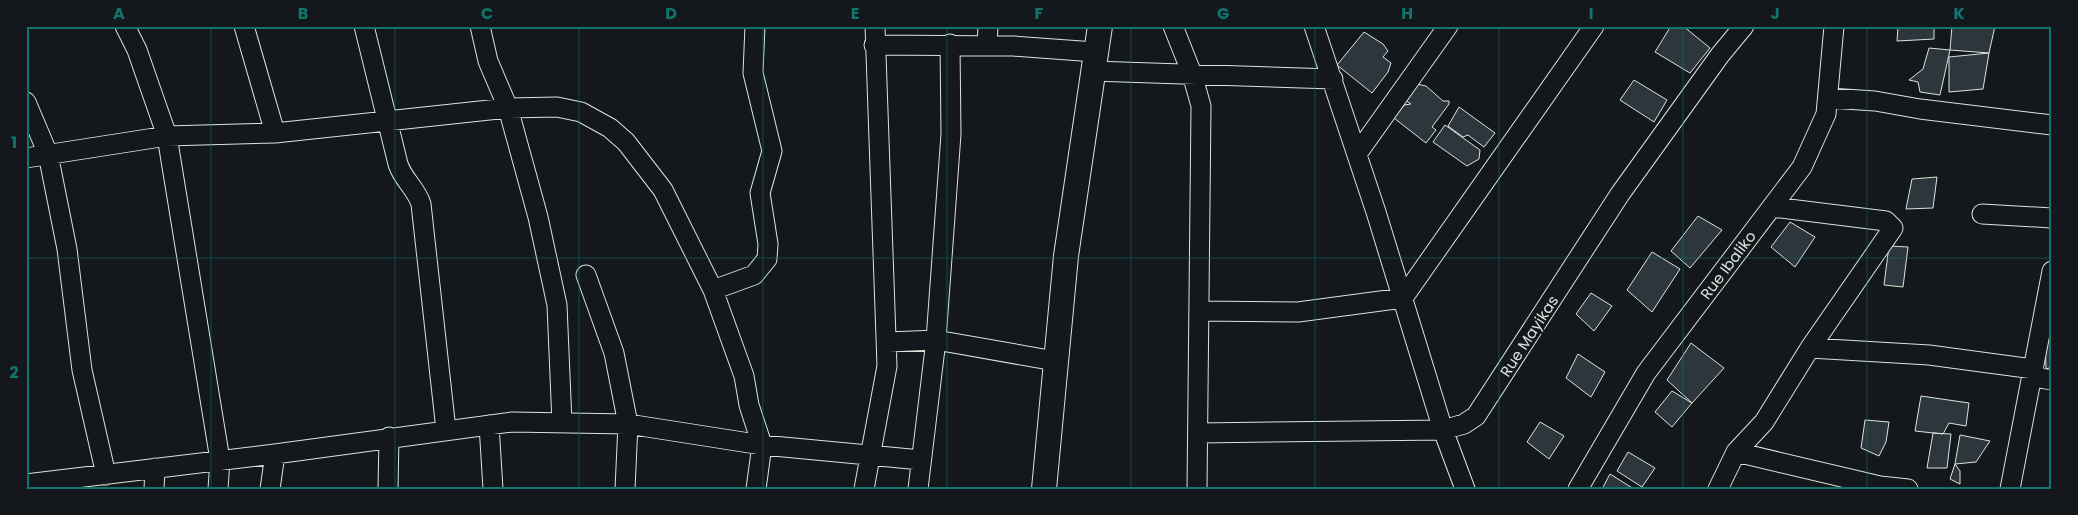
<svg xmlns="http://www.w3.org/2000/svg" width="2078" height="515" font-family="Poppins,sans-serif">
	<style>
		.building { fill: #2c363c; stroke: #d8e6dc }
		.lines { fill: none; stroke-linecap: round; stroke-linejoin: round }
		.minor-casing { stroke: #d8e6dc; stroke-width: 21 }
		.major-casing { stroke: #d8e6dc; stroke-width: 26 }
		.minor { stroke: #14181c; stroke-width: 19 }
		.major { stroke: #14181c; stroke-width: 24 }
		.grid { fill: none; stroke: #0f766e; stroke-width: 1; stroke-opacity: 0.55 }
		.labels { text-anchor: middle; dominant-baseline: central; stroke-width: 4; stroke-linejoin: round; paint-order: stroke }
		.street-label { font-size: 15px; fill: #d8e6dc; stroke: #14181c }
		.neatline { fill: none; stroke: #0f766e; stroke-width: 2 }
		.grid-label { font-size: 16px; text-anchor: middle; font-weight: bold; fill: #0f766e }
	</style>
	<rect width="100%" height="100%" fill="#14181c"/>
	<path class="building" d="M1671 26H1683L1710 48 1690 73 1655 52Z
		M1898 26H1934V39L1897 41Z
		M1952 26H1995L1989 53 1950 50Z
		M1364 32 1383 44 1388 51 1383 57 1391 63 1388 72 1372 93 1337 65Z
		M1929 48 1950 50 1940 95 1920 92 1918 82 1909 80 1923 69Z
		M1989 53 1983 89 1949 92V57Z
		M1634 80 1667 100 1654 122 1620 100Z
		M1412 83 1426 86 1443 101H1449V104L1432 127 1436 130 1426 143 1394 118 1404 105 1411 104 1402 98Z
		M1459 107 1495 133 1484 147 1468 135 1463 137 1448 126Z
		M1445 125 1480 150 1479 159 1467 166 1433 142Z
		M1937 177 1933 208 1906 209 1912 179Z
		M1698 216 1722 230 1690 268 1671 251Z
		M1790 222 1815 237 1795 267 1771 247Z
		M1889 246 1908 247 1903 287 1884 285Z
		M1652 252 1680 269 1652 312 1627 290Z
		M1591 293 1612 306 1594 331 1576 314Z
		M2052 333V367L2046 369 2045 335Z
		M1691 343 1724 368 1692 403 1667 380Z
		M1578 354 1605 372 1591 397 1566 378Z
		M1672 391 1692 403 1672 427 1655 412Z
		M1921 396 1969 403 1966 426 1949 423 1943 434 1915 431Z
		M1865 420 1889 422 1886 442 1879 456 1861 448Z
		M1540 422 1564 436 1549 459 1527 442Z
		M1933 433 1951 434 1947 468H1927Z
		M1960 435 1990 441 1976 462 1955 464Z
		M1628 452 1655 468 1642 487 1617 471Z
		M1955 464 1960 471V484L1950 479Z
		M1610 474 1634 489H1602Z"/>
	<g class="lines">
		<g class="minor-casing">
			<path id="minor" d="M125 26 137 50 167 136 220 460 218 489
				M244 26 275 133
				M364 26 398 164C403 180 416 188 421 204L446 430
				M480 26 488 61 508 108 538 217 557 305 562 423
				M1173 26 1192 74 1201 106 1197 489
				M1314 26 1376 212 1443 430 1465 489
				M874 45 1013 46 1095 52
				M987 45 988 26
				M1092 71 1333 79
				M1829 98 1875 101 1920 109 2052 125
				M26 102 48 154 67 249 82 370 106 475
				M1357 154 1448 26
				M26 158 167 136 275 133 508 108 557 107 581 112 610 128 626 142 663 190 713 290 744 376 749 405 762 445 756 489
				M1982 214 2052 218
				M586 275 614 353 628 424 625 489
				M713 290 754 275 767 259 768 244 760 193 772 151 753 73 755 26
				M1201 311 1298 312 1403 298 1594 26
				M888 342 936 340 1055 361
				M1810 348 1929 355 2034 369
				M2033 377 2052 380
				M489 425 493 489
				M1198 433 1443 430 1464 424 1476 416 1620 194 1720 55 1744 26
				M1736 452 1880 486 1908 489
				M26 484 275 454 512 422 628 424 762 445 921 460
				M154 489 155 468
				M270 489 275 454
				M388 489 389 437
				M864 489 887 366 875 26
				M918 489 936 340 951 134 950 44
				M1578 489 1646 373 1802 167 1826 114 1834 26
				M1718 489 1736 452 1764 422 1810 348 1893 228 1886 221 1773 207
				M2010 489 2052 271"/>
		</g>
		<g class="major-casing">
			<path id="major" d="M1044 489 1066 256 1100 26"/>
		</g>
		<use href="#minor" class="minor"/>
		<use href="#major" class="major"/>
	</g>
	<path class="grid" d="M211 26V489M395 26V489M579 26V489M763 26V489M947 26V489M1131 26V489M1315 26V489M1499 26V489M1683 26V489M1867 26V489M26 258H2052"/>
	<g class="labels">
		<g class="street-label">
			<text transform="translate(1728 265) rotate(-53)">Rue Ibaliko</text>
			<text transform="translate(1529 336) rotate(-57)">Rue Mayikas</text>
		</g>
	</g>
	<rect width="2078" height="515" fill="none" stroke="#14181c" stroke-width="55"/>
	<rect x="28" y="28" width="2022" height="460" class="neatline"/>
	<g class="grid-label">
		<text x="119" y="19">A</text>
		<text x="303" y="19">B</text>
		<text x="487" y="19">C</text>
		<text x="671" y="19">D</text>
		<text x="855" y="19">E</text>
		<text x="1039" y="19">F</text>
		<text x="1223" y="19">G</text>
		<text x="1407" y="19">H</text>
		<text x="1591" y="19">I</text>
		<text x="1775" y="19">J</text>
		<text x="1959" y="19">K</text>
		<text x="14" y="148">1</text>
		<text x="14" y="378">2</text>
	</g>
</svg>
